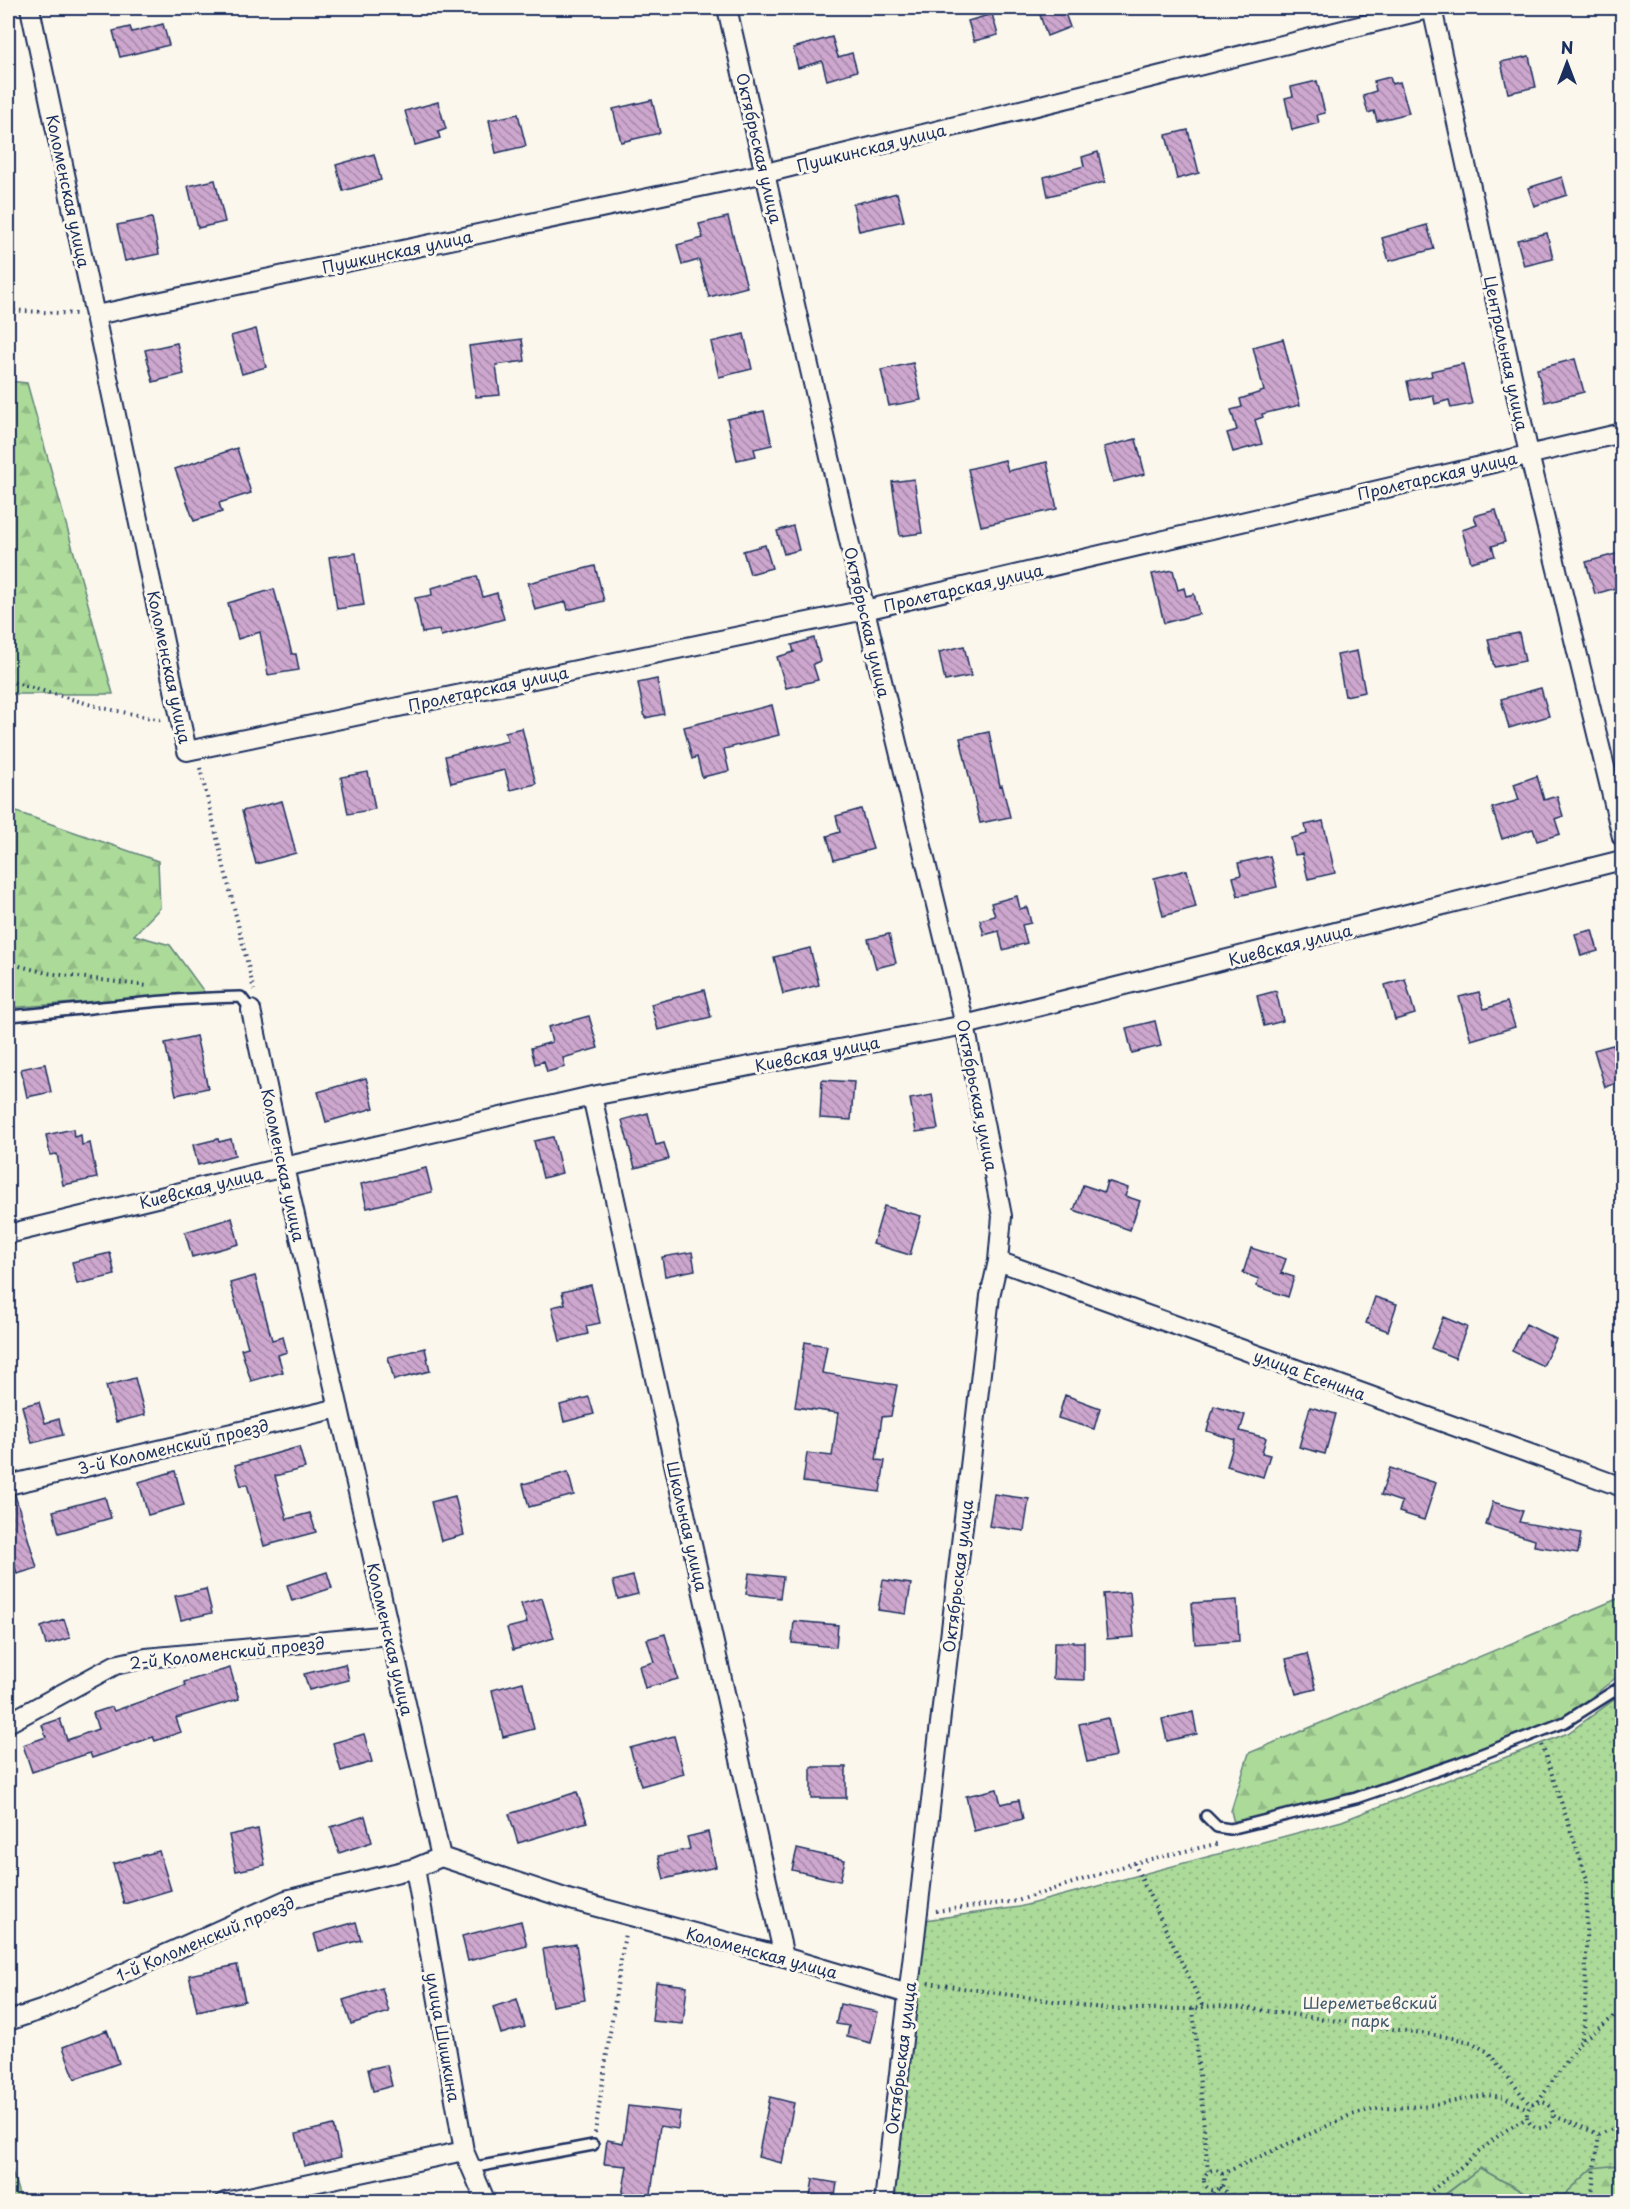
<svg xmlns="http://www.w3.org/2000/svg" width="1630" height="2209" font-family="'Playpen Sans',sans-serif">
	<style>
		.forest { fill: url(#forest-firs); stroke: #63847c; stroke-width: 1.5 }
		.park { fill: url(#park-dots); stroke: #63847c; stroke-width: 1.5 }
		.building { fill: url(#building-back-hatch); stroke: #1b2f5e; stroke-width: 1.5 }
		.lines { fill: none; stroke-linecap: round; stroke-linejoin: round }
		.lane-casing { stroke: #1b2f5e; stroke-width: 14 }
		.street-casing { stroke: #1b2f5e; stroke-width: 22 }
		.path { stroke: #1b2f5e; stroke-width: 4; stroke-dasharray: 1.5 4.5; stroke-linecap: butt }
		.lane { stroke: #fbf7ec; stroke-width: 9 }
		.street { stroke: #fbf7ec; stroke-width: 18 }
		.labels { text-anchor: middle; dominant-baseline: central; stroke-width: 6; stroke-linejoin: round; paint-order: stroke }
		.street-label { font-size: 16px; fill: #1b2f5e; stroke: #fbf7ec }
		.park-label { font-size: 16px; fill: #3f5a6d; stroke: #fbf7ec }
	</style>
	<defs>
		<pattern id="forest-firs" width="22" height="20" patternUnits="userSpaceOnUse" patternTransform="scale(1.5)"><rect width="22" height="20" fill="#abda99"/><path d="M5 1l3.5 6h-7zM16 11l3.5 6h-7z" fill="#93bb86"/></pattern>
		<pattern id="park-dots" width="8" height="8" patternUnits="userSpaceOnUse" patternTransform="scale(1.5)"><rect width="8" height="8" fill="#abda99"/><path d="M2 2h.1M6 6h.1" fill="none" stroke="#93bb86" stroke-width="1.8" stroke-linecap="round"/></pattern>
		<pattern id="building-back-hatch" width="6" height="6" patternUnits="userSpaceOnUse" patternTransform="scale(1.5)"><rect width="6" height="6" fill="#cea7ce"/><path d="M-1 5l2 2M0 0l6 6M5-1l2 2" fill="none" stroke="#a688aa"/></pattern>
	</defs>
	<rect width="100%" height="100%" fill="#fbf7ec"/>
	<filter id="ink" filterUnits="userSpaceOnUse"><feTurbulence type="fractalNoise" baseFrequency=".0167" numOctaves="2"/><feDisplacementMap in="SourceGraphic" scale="12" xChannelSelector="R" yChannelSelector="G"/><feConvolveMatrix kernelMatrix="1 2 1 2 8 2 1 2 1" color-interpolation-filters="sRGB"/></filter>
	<g filter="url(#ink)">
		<path class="forest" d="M8 381 27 383 113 694H8Z
			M8 809 158 861 160 908 134 935 170 945 205 993 8 1008Z
			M1622 1597V1673L1565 1718 1356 1794 1234 1823 1231 1811 1249 1753Z
			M1622 2104V2201L1436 2202 1480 2168 1528 2195H1564L1593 2168Z
			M8 2158 21 2201H8Z"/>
		<path class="park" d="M1622 1694V2117H1620L1618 2165 1593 2168 1564 2195H1528L1480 2168 1436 2201 893 2202 925 1920 1019 1907 1342 1821 1568 1733Z"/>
		<path class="building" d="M1052 8H1063L1070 27 1047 36 1039 12Z
			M992 14 998 35 974 41 968 21Z
			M163 24 169 45 120 57 113 31 130 27 132 32Z
			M832 37 838 57 852 53 857 71 827 80 822 61 798 68 793 48Z
			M1529 56 1536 87 1508 93 1501 62Z
			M1390 77 1392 84 1400 82 1409 113 1377 121 1374 111 1368 113 1363 95 1376 91 1374 81Z
			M1317 81 1325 113 1317 115 1319 123 1292 130 1285 98 1293 96 1291 87Z
			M652 100 660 133 621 142 613 109Z
			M438 102 446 129 438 132 440 138 415 145 405 111Z
			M518 114 526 146 496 153 489 120Z
			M1188 130 1199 173 1177 179 1166 135Z
			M1098 152 1105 182 1048 196 1044 177 1084 166 1082 157Z
			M374 154 381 180 343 191 336 165Z
			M1562 177 1567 195 1534 206 1528 188Z
			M215 180 225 222 198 228 188 186Z
			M897 193 904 221 859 231 853 204Z
			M728 217 747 287 709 297 699 260 682 265 677 245 703 238 699 224Z
			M152 218 159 254 125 261 117 225Z
			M1427 225 1434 249 1389 261 1382 238Z
			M1547 233 1553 259 1524 266 1517 240Z
			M256 329 266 367 242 374 231 336Z
			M744 334 752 369 719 377 711 342Z
			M522 339 525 361 496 365 500 395 476 397 469 346Z
			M1283 339 1300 405 1262 414 1263 417 1255 420 1262 444 1233 452 1227 433 1237 430 1231 410 1242 407 1240 399 1264 391 1253 347Z
			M177 343 184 374 153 382 145 350Z
			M1575 359 1584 392 1545 402 1537 369Z
			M913 363 921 400 889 406 881 370Z
			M1463 364 1472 404 1451 408 1449 400 1435 404 1433 395 1411 400 1407 381 1432 376 1431 371Z
			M764 411 772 445 754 449 756 456 737 460 727 419Z
			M1136 439 1145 474 1113 482 1104 447Z
			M237 448 251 493 219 503 222 512 194 521 175 469Z
			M1005 460 1008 471 1047 462 1057 509 981 526 968 469Z
			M914 479 922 533 900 536 892 482Z
			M1496 510 1505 542 1492 546 1495 556 1471 562 1462 530 1477 525 1474 516Z
			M793 526 799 550 784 554 777 531Z
			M765 545 772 568 750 574 743 551Z
			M1623 552V586L1595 594 1586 562Z
			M356 553 364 605 337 609 329 557Z
			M595 566 604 601 568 610 566 602 535 610 528 583Z
			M1173 570 1178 590 1184 588 1186 596 1194 594 1199 614 1164 623 1152 574Z
			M477 576 483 597 497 593 504 619 441 636 439 630 422 633 415 598 432 595 431 588Z
			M274 589 292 654H296L299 670 268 675 260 632 238 639 228 603Z
			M1519 633 1525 661 1494 667 1488 639Z
			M814 638 820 661 813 664 818 680 786 688 777 657 794 652 792 645Z
			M964 646 971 676 945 681 939 652Z
			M1357 651 1365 692 1345 696 1337 655Z
			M657 679 664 714 645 718 638 683Z
			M1541 688 1549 716 1509 728 1501 699Z
			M772 705 779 735 724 749 729 771 702 777 697 757 692 759 684 727Z
			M522 728 536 784 510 790 505 770 451 783 445 756 508 741 505 732Z
			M989 732 1000 786 1002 785 1010 817 980 823 960 738Z
			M368 772 375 809 348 814 341 777Z
			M1537 776 1544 800 1557 796 1563 816 1555 819 1560 834 1537 841 1533 829 1502 839 1492 808 1519 800 1514 784Z
			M282 801 296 853 256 864 242 811Z
			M861 809 873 849 834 860 827 836 840 832 836 816Z
			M1323 821 1335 873 1308 879 1302 854 1295 855 1291 838 1307 834 1305 825Z
			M1270 856 1277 887 1238 896 1233 877 1241 875 1238 863Z
			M1187 870 1196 907 1163 916 1154 878Z
			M1017 896 1020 909 1027 907 1031 923 1022 925 1027 943 1003 950 999 931 984 935 980 920 995 916 991 903Z
			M1592 930 1598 951 1581 956 1575 934Z
			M889 934 896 963 876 968 868 939Z
			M810 948 819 985 783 994 774 957Z
			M1405 979 1415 1014 1395 1020 1385 985Z
			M704 990 711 1017 658 1030 651 1004Z
			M1276 991 1283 1021 1264 1026 1257 996Z
			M1479 992 1484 1009 1507 1002 1515 1027 1471 1040 1459 997Z
			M589 1016 598 1048 563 1058 565 1067 547 1072 544 1061 535 1064 531 1048 552 1042 548 1027Z
			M1155 1021 1161 1046 1132 1053 1126 1028Z
			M196 1036 208 1088 176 1095 165 1043Z
			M1613 1045 1617 1056 1623 1054V1081L1605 1087 1594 1050Z
			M45 1064 51 1092 27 1097 21 1069Z
			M366 1078 374 1108 326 1122 318 1092Z
			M822 1080 854 1082 851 1120 820 1118Z
			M932 1095 938 1129 916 1132 910 1099Z
			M648 1113 656 1145 664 1143 669 1159 635 1168 622 1120Z
			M73 1129 74 1137 81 1135 82 1145 90 1143 97 1178 63 1185 57 1154 50 1155 46 1135Z
			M553 1137 562 1173 543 1178 534 1141Z
			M218 1139 219 1142 231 1139 235 1155 198 1165 193 1145Z
			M426 1168 432 1192 367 1208 361 1184Z
			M1107 1181 1128 1188 1125 1196 1140 1201 1130 1230 1074 1210 1083 1185 1104 1192Z
			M884 1206 921 1216 910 1255 873 1244Z
			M232 1218 239 1244 192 1257 185 1232Z
			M1251 1248 1286 1259 1281 1273 1294 1277 1288 1297 1256 1286 1259 1279 1243 1273Z
			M692 1252 695 1270 665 1276 662 1257Z
			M110 1253 115 1275 77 1284 72 1262Z
			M255 1276 272 1340 283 1337 287 1352 278 1355 283 1372 251 1381 241 1349 248 1347 230 1283Z
			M591 1285 600 1323 586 1326 588 1334 560 1341 552 1307 565 1304 562 1292Z
			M1375 1297 1397 1304 1388 1331 1366 1323Z
			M1443 1317 1467 1327 1455 1358 1431 1348Z
			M1526 1324 1556 1339 1543 1366 1512 1351Z
			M805 1342 827 1346 822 1373 897 1385 891 1416 882 1417 876 1460 885 1461 880 1492 803 1482 807 1453 832 1456 838 1413 795 1407Z
			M425 1348 430 1371 394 1380 388 1357Z
			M135 1378 145 1415 116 1422 106 1386Z
			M1065 1395 1100 1408 1094 1429 1058 1418Z
			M589 1397 594 1414 564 1422 560 1405Z
			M39 1402 45 1423 59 1419 63 1435 32 1443 22 1406Z
			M1214 1406 1245 1415 1240 1431 1266 1438 1262 1453 1270 1455 1263 1477 1227 1466 1235 1440 1207 1431Z
			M1310 1407 1336 1414 1325 1454 1299 1447Z
			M299 1447 305 1468 275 1476 287 1519 310 1513 316 1532 264 1546 247 1484 241 1486 235 1465Z
			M1390 1468 1436 1483 1424 1520 1399 1512 1402 1502 1381 1495Z
			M175 1471 184 1505 148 1515 139 1482Z
			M568 1472 574 1495 529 1507 523 1484Z
			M994 1494 1029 1499 1024 1531 989 1526Z
			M15 1495 37 1568 17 1574 8 1541V1496Z
			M455 1496 464 1535 441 1541 431 1502Z
			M105 1497 111 1518 59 1533 53 1511Z
			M1493 1502 1523 1511 1519 1522 1581 1533 1578 1553 1534 1546 1535 1540 1486 1525Z
			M327 1572 332 1588 292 1601 287 1585Z
			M749 1573 783 1577 780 1598 746 1594Z
			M633 1576 638 1594 618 1599 613 1581Z
			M883 1580 911 1584 906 1614 878 1610Z
			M206 1589 212 1613 181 1620 175 1596Z
			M1130 1592 1134 1637 1107 1639 1103 1594Z
			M542 1598 554 1638 513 1650 507 1628 527 1623 521 1604Z
			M1237 1600 1239 1641 1195 1644 1192 1603Z
			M64 1619 70 1638 46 1645 41 1627Z
			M794 1621 838 1625 836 1647 792 1643Z
			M665 1634 678 1679 645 1688 639 1666 654 1662 647 1639Z
			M1054 1642H1084V1680L1053 1679Z
			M1307 1654 1316 1689 1296 1694 1286 1659Z
			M345 1664 349 1680 309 1690 304 1674Z
			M230 1668 239 1699 176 1718 181 1732 155 1741 153 1737 92 1758 90 1753 32 1772 23 1745 46 1737 42 1725 60 1719 67 1740 98 1729 93 1713 112 1707 114 1711 185 1686 184 1682Z
			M523 1682 534 1729 503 1737 492 1690Z
			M1193 1712 1197 1734 1167 1741 1162 1719Z
			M1108 1718 1116 1756 1087 1762 1079 1724Z
			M364 1734 372 1762 341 1771 333 1743Z
			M674 1736 684 1774 641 1786 630 1748Z
			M811 1767H846V1798H811Z
			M997 1789 1001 1804 1019 1800 1023 1819 974 1831 966 1796Z
			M577 1792 587 1822 518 1843 509 1814Z
			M365 1816 372 1842 339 1853 331 1827Z
			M258 1829 265 1865 236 1871 229 1835Z
			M708 1832 716 1867 664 1879 658 1856 690 1849 687 1837Z
			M797 1849 845 1860 840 1881 792 1870Z
			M159 1851 171 1890 124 1904 113 1864Z
			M521 1921 527 1946 468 1961 462 1936Z
			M356 1922 361 1940 319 1951 314 1934Z
			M576 1944 585 2000 552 2006 543 1949Z
			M237 1965 245 2001 197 2011 189 1975Z
			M656 1982 687 1986 683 2024 652 2021Z
			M382 1988 389 2012 351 2024 343 2000Z
			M517 1999 525 2027 501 2034 493 2007Z
			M840 2004 878 2012 871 2043 847 2037 849 2026 836 2024Z
			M107 2030 119 2063 75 2079 63 2047Z
			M387 2065 392 2086 373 2091 368 2069Z
			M770 2097 794 2103 782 2163 758 2157Z
			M628 2106 680 2112 678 2129 660 2126 650 2202H621L627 2166 604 2164 607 2140 623 2143Z
			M333 2125 341 2157 304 2166 296 2134Z
			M813 2179 837 2183 834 2202H809Z"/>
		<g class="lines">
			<g class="lane-casing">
				<path id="lane" d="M8 1016C85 1010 163 998 241 997L251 1010
					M1206 1816 1217 1827 1230 1829 1356 1798 1456 1764 1565 1722 1622 1686
					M471 2168 593 2145"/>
			</g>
			<g class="street-casing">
				<path id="street" d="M30 8 187 751 865 610 1622 433
					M727 8 865 610 965 1025 1002 1216 998 1261 990 1296 884 2202
					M1432 8 1529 454 1622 837
					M96 315 766 173 1432 8
					M251 1010 284 1167 441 1857 571 1900 784 1957 908 1994
					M592 1096 784 1957
					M8 1234 284 1167 592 1096 965 1025 1622 860
					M998 1261 1622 1487
					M8 1485 339 1408
					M8 1723 115 1665 146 1658 390 1635
					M415 1868 464 2151 486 2202
					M8 2021 44 2009 286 1900 415 1868 441 1857
					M225 2202 464 2151"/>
			</g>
			<path class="path" d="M8 310 76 314
				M8 681 103 708 161 720
				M200 768 254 990
				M8 963 47 973 148 986
				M1542 1745 1587 1879 1585 2024 1580 2042
				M1134 1863 1203 2007
				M936 1911 1017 1901 1134 1863 1220 1843
				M928 1983 1108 2009H1193C1212 2004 1233 2007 1253 2009L1442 2036 1471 2042 1488 2052 1531 2106
				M1193 2009 1208 2171
				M1527 2115a13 13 0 1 1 26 0a13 13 0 1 1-26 0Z
				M1538 2102 1580 2042 1622 2011
				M1554 2116 1599 2134 1622 2126
				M595 2133 625 1933
				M1204 2180a10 10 0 1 1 20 0a10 10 0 1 1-20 0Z
				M1222 2174 1351 2115 1376 2109 1434 2105 1486 2095 1503 2097 1528 2109
				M1220 2187 1238 2202
				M1205 2202 1214 2191
				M1418 2202 1503 2132 1527 2118
				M1591 2202 1599 2134"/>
			<use href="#lane" class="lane"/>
			<use href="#street" class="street"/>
		</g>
	</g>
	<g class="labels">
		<g class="street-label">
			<text transform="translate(871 147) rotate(-14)">Пушкинская улица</text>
			<text transform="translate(760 148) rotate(77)">Октябрьская улица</text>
			<text transform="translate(69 191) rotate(78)">Коломенская улица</text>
			<text transform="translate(397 251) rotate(-12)">Пушкинская улица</text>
			<text transform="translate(1507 353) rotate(78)">Центральная улица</text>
			<text transform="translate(1437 475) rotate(-13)">Пролетарская улица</text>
			<text transform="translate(963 587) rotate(-13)">Пролетарская улица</text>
			<text transform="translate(868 622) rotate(77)">Октябрьская улица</text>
			<text transform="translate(170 667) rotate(78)">Коломенская улица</text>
			<text transform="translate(488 688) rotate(-12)">Пролетарская улица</text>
			<text transform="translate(1290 944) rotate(-14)">Киевская улица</text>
			<text transform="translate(817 1053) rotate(-11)">Киевская улица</text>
			<text transform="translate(978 1095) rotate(79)">Октябрьская улица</text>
			<text transform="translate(284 1165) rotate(78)">Коломенская улица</text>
			<text transform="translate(201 1187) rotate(-14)">Киевская улица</text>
			<text transform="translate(1310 1374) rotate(20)">улица Есенина</text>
			<text transform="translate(173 1446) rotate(-13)">3-й Коломенский проезд</text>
			<text transform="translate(688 1526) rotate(77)">Школьная улица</text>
			<text transform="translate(957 1576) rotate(-83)">Октябрьская улица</text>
			<text transform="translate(391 1639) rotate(77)">Коломенская улица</text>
			<text transform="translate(227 1652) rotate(-6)">2-й Коломенский проезд</text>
			<text transform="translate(205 1938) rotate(-23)">1-й Коломенский проезд</text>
			<text transform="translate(762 1952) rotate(15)">Коломенская улица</text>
			<text transform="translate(444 2037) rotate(80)">улица Шишкина</text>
			<text transform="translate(900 2058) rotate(-83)">Октябрьская улица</text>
		</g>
		<g class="park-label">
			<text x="1370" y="2002">Шереметьевский<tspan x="1370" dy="18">парк</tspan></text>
		</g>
	</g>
	<rect width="1630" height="2209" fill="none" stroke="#fbf7ec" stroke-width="30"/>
	<rect x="15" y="15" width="1600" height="2179" fill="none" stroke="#1b2f5e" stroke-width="2" filter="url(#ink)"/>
	<g transform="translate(1567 63)" stroke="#fbf7ec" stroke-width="4.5" paint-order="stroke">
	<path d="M0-4.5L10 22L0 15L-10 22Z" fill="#1b2f5e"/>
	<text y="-9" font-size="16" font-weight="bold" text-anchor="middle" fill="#1b2f5e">N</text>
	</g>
</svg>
